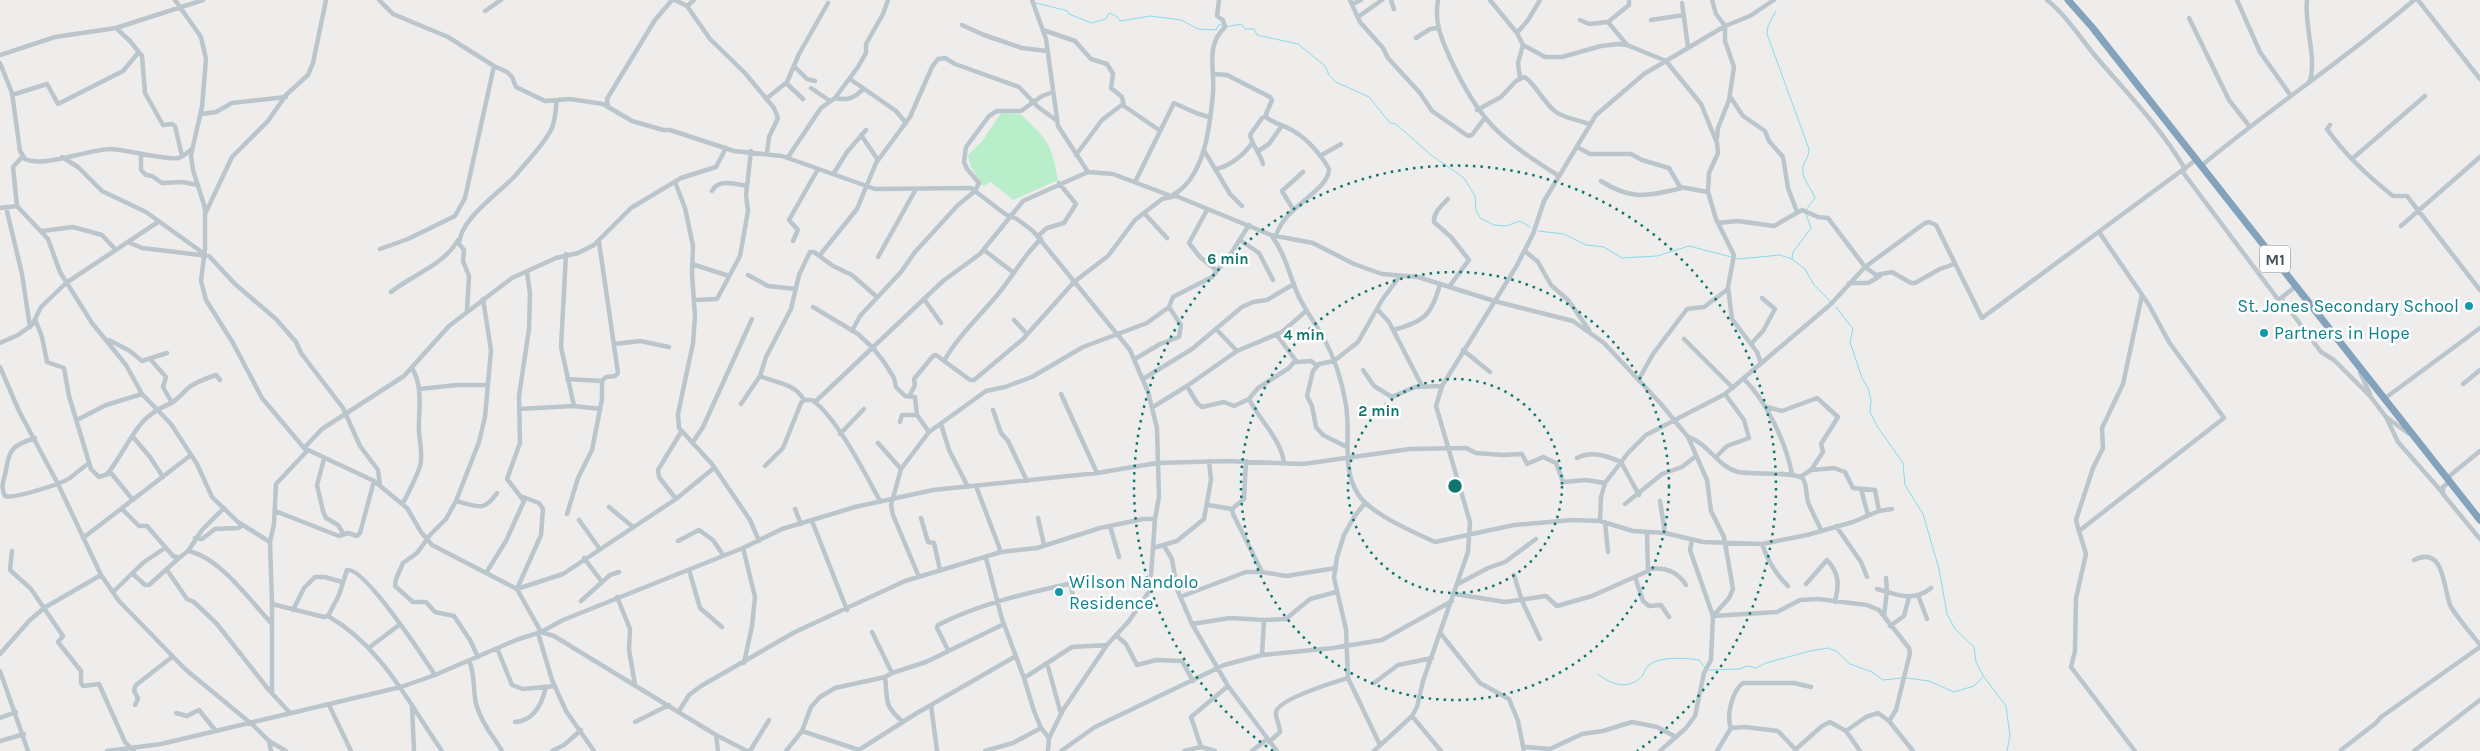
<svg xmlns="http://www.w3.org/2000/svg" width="2480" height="751" font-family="Karla,sans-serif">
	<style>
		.green { fill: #b9eeca }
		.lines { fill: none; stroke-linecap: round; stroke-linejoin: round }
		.stream { stroke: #86dceb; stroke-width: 1 }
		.minor { stroke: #bac5cc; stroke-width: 4.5 }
		.highway { stroke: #83a2bc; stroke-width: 7 }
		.ring { fill: none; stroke: #0f766e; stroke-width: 2.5; stroke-dasharray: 2.5 5 }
		.culture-dot { fill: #0f9aa8; stroke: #fff; stroke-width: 2 }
		.labels { text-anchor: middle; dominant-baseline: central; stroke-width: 5; stroke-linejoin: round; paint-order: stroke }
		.shield { fill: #fff; stroke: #7d858b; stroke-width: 1 }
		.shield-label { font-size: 16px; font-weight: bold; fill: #455159 }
		.culture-label { font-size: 18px; fill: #0d838f; stroke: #fff; text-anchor: start }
		.centre { fill: #0f766e; stroke: #fff; stroke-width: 2.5 }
		.ring-label { font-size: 15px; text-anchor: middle; font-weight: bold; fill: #0f766e; stroke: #fff; stroke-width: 5; stroke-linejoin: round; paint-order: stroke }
	</style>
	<rect width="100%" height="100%" fill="#efecec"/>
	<path class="green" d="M1001 113 1020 114C1048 140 1051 142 1058 180L1013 200 991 182 983 186 971 167 968 155 983 140Z"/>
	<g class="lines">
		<path class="stream" d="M1036 3 1068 11 1069 14 1091 23 1106 19 1109 13 1116 16 1120 21 1151 16 1181 20 1198 29 1216 30 1219 24 1223 26
			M1776 11 1768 26 1767 34 1809 149C1809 158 1804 160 1803 168 1801 178 1812 189 1815 198L1806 210
			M1226 27 1241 24 1245 29H1254L1257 35 1298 44 1325 66 1329 75 1336 82 1369 97 1390 123 1396 124 1431 155 1464 178 1475 196 1476 210 1480 218 1494 225 1506 226 1520 221 1530 227
			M1538 231 1564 234 1586 245 1604 247 1622 258 1657 256 1689 246 1739 259 1780 255 1792 259 1805 269 1814 285 1831 302
			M1792 259 1793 252 1811 228 1806 214
			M1836 307 1853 329 1850 342 1862 378 1868 388 1871 400 1870 412 1877 426 1903 463 1905 485 1923 514 1939 569 1947 614 1955 629 1974 647 1976 662 1984 677 2006 706 2010 736 2007 751
			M1709 670 1739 669 1747 666 1756 668 1766 663 1810 651 1828 648 1836 651 1850 664 1872 672 1883 680 1902 678
			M1598 674C1611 685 1630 691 1643 675 1645 671 1646 667 1649 665 1660 656 1686 658 1699 660L1705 668
			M1906 678 1929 681 1954 692 1974 686 1983 677"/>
		<path class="minor" d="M175 0 201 37 206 59 202 107 191 155 193 170 205 208V249L201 281 206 300 233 343 262 398 304 448 374 481 407 508 421 532 432 545 517 589 541 632 563 620 743 548 782 529 855 507 933 490 1097 473 1157 463 1227 461 1303 464 1410 449 1466 448 1476 453 1503 455 1522 454 1527 464 1543 457 1556 463 1563 482 1586 480 1605 483
			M379 0 393 14 448 37 494 66 507 72 512 77 516 87 545 101 570 99 603 104 632 121 663 130H670L734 151 782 156 875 189 971 188 1005 214 1017 219 1033 231 1130 350 1148 392 1157 428 1159 497 1155 519 1150 590 1129 621 1107 645 1063 710 1049 738 1048 751
			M675 0 687 6 710 39 745 73 774 108 778 118 769 137 767 153
			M1032 0 1046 39 1058 126 1088 172
			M1350 0 1360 22 1383 48 1388 58 1420 93 1432 111 1468 136 1472 135 1484 119
			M1391 0 1394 9
			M1438 0C1434 22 1441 38 1450 58 1478 120 1502 141 1559 176
			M1490 0 1517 33 1523 45 1545 57H1562L1601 46 1618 44 1627 45 1666 61 1701 104 1717 143 1718 153 1709 173 1708 192
			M1712 0 1716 14 1725 26V41L1734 67 1729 100 1718 128 1717 138
			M2047 0C2067 16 2081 39 2097 58 2128 94 2161 128 2185 169
			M2237 0 2260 52 2291 96
			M2307 0C2304 26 2318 61 2309 83
			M2418 0 2480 79
			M1682 3 1688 47
			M1353 4 1361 0
			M687 6 694 0
			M485 11 501 0
			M1358 17 1382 0
			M2189 18 2229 100 2250 127
			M1580 20 1589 24 1608 22 1627 45
			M1651 20 1684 15
			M1608 22 1629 5V0
			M962 25 984 35 1022 48 1047 51
			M116 28 130 41 142 56 145 93 163 125 172 124 175 126 182 156
			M1043 30 1075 41 1091 59 1107 64 1113 74 1111 88 1122 97 1124 106 1159 130
			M1517 33 1528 20 1540 0
			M1416 38 1430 29 1437 28
			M0 55 55 37 116 28 203 0
			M0 63 12 93 20 151 25 159C46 168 87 149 112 149 128 150 168 161 179 158 184 156 188 152 192 149
			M794 66 807 79 815 81
			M1213 74 1227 75 1270 97 1272 100 1266 114 1267 118C1275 124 1280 124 1288 128 1305 136 1320 153 1329 169 1329 191 1283 207 1276 236
			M1520 78 1518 63 1523 45
			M850 79 896 111 906 123
			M786 83 803 99
			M811 88 830 101
			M12 95 47 84 58 104 123 71 139 52
			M835 98C847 101 855 98 863 89
			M1731 98 1743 116 1765 131 1769 141 1783 157 1788 188 1797 212
			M766 99 787 82 799 54 828 3
			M608 106 607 99 616 84 655 20 672 0
			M1477 110 1501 97 1516 81 1524 77C1533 80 1544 104 1556 112 1564 118 1579 120 1589 124
			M201 114 216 112 232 103 286 97
			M2330 125 2327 129C2345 155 2369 177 2393 196H2407L2480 290
			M861 135 878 160
			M1577 147 1590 154H1631L1642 160 1669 168 1680 187 1708 192 1716 219 1734 255 1728 287 1732 319 1757 352 1761 363
			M1258 151 1269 144 1281 127
			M1205 152 1230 194 1242 206
			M141 154V170L146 175 152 176 162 183 182 182 198 185
			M1076 155 1102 120 1123 104
			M1320 156 1341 144
			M22 157 13 167 17 206 48 239 60 272 92 323 126 365 142 394 171 424 197 464 212 497 238 522 270 542 272 604 324 617 328 616C382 647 408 702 442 751
			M62 157 78 167 102 191 146 212 203 253
			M788 157 821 108 835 98 858 67 866 53V44L883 14 888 0
			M2352 159 2425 96
			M1263 164C1260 153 1253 147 1250 135L1262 118 1266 116
			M2201 166C2270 108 2346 59 2414 0
			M1216 169C1230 166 1244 155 1252 143
			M2182 171 2277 298 2283 301 2312 340H2316L2331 331
			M834 173 847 152 866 130
			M1601 181C1632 201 1648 196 1682 188
			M675 182 685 208 693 246 692 274 695 316 693 343 678 414 679 428 712 464 750 520 759 541
			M1135 182 1174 103 1196 113 1209 117
			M712 191C718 178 736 184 747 186
			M1448 199C1442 205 1433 213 1434 222L1451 237 1469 260 1449 287
			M6 207 22 274 30 327
			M0 208 17 206
			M1293 209 1282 191 1303 172
			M1207 210 1189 243 1200 257 1217 271
			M206 212 232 157 268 121 286 95 308 75 313 63 326 0
			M1144 213 1167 238
			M1718 223 1738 221 1774 226 1802 210 1818 217 1828 218 1865 267 1876 275 1892 272 1911 283H1915L1940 269 1954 264
			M2401 226 2480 157
			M42 231 73 227 102 235 115 249
			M2099 232 2149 305 2169 342 2224 418 2079 531 2086 554 2076 598 2075 651 2071 667 2135 751
			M1271 235 1313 243 1354 264 1382 274 1418 277 1494 301 1573 321 1604 343 1661 404 1688 437 1707 480 1711 511 1724 537 1733 589 1729 598 1713 616 1711 660 1704 673 1695 716 1686 728 1660 751
			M1038 236 1047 228 1064 223 1076 204 1059 183
			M1240 240 1259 253 1273 280
			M793 241 798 230 789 220 818 169
			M128 242 142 248 209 256 235 284 276 319 296 342 301 353 343 408 360 446 378 470 380 485
			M380 249 408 239 455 216 465 198 494 66
			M984 250 1014 273
			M1525 251 1538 262 1551 285 1568 300 1589 330
			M566 254 561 347 574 406 600 409
			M820 255 857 209 876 163 910 117 932 67 938 59 945 58 955 64 1019 87 1038 107 1056 120
			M878 257 916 189
			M692 264 729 276
			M748 275 768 286 796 289
			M1849 283H1868L1880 276
			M391 292C412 275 444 265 458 240
			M924 299 941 323
			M2280 299 2296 286
			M694 300 717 299 740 256 748 211 746 195 751 151
			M813 307 858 334 873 348 884 362 894 378 896 387 905 396 915 397 917 415 929 432
			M1377 309 1389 322 1422 386
			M467 311 469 276 463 261 464 250 459 244C460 219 499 193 515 176 527 161 542 147 551 130 556 120 555 110 557 100
			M35 319 42 337 47 362 64 368 69 396 91 469 99 477 111 473 133 500
			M1014 320 1027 334
			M1217 330 1237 351
			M1393 330C1424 322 1432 315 1440 284
			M852 331 860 316 901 272 915 252 958 205 975 191 979 183 967 169 964 162 966 147 989 116 997 111H1021L1042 96 1053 92
			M1276 334 1297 362 1311 361 1317 366
			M1684 339 1733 388
			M109 340 130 351 142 361 167 353
			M2312 340 2321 352 2334 360 2370 396 2386 417 2398 442 2442 492
			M0 343 18 335 32 325 41 307 66 283 158 222
			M614 344 640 341 669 347
			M1751 344 1763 331 1775 309 1762 298
			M1463 350 1490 372
			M1135 359 1160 344 1179 337 1181 325 1169 307
			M151 360 166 377 163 387 172 403
			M944 361C958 336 980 316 998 294 1013 276 1024 255 1041 239
			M0 367 19 411 58 484 101 575 119 601 185 669 254 726 269 741 286 751
			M1363 370 1374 386 1392 397 1415 387 1442 386
			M2360 372 2370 394
			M760 376C776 383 795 383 804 400
			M567 379 602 381
			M1143 379 1192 349 1242 307 1253 302 1267 300 1294 284
			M1639 379 1653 354 1687 309 1704 307 1728 289
			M1744 379C1767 402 1786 443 1792 474
			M2463 384 2480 370
			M1187 386 1197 403 1202 407 1224 402 1234 406 1249 399 1258 388 1289 368 1295 361
			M419 389 457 385H487
			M1061 394 1097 473
			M910 395 915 385 914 379 933 356 936 355 970 380H974L1023 339 1074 282 1108 256 1135 220 1162 199 1176 196 1271 235C1286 254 1289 276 1299 297 1306 311 1315 323 1323 337 1335 358 1342 381 1346 405 1351 434 1341 468 1358 494 1369 513 1415 533 1435 542L1514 525 1572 520 1600 521 1633 531 1665 533 1703 542 1762 544 1807 535 1853 522 1879 511 1892 509
			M1249 399C1260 421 1281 439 1284 463
			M2384 399 2480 328
			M815 402 943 281 980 254 1023 201 1088 172 1113 174 1171 196C1205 179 1210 126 1213 93 1215 68 1205 46 1225 27L1223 20 1217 16 1219 0
			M741 404 760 376 766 357 791 309 799 275 810 252H814L833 266 852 275 877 297
			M1153 407 1187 386 1237 351 1282 332 1306 311
			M1767 407 1782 411 1817 398 1838 417 1821 444 1823 452 1811 470 1800 477
			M519 409 574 406
			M993 410 1001 433 1008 441 1027 481
			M2386 417 2408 433
			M77 420 106 405 142 394
			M900 422 902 415H917
			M941 424 949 450 968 487
			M840 434 864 409
			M133 437 150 457 163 477
			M1688 437C1708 443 1718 467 1738 472 1751 475 1797 471 1803 479 1807 485 1806 495 1808 502 1812 512 1817 521 1821 530
			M35 438C14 445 9 448 6 470 4 481 0 486 5 496 14 499 61 484 70 478 76 473 82 468 89 463
			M693 442 703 427 752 319
			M878 443 901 469
			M1347 447 1323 435 1316 427 1312 406 1307 396 1313 371 1319 364 1334 361 1358 342 1382 300 1399 277
			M304 448 322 429 404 376 449 326 512 278 556 258 578 253 594 245 631 208 681 178 716 167 726 148
			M1716 457 1727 446 1749 438 1744 420 1725 394
			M1577 458C1591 450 1607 456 1621 462L1639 495
			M324 459 317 485 323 511 326 518 338 525 343 533
			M1246 461 1244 499 1232 509 1233 514 1262 572
			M765 466 783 448 801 403 804 400H812C836 416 866 475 880 501
			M1812 470 1834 468 1845 472 1853 488 1875 490 1879 511
			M108 473C120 458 128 440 140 425 148 414 159 409 171 403 177 400 183 393 188 388 196 382 207 378 216 375L220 380
			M2447 478 2480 451
			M2450 481 2443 487V494L2480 539
			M976 486 1001 552
			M1861 489 1868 515
			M676 499 659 477 658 470 681 432
			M456 501C478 506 483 513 497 493
			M1660 501 1665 533
			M1365 503 1354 517 1344 535 1337 557 1334 578 1346 629 1348 678 1380 745
			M402 504C406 499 418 473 420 466 423 455 420 444 419 432 418 410 424 388 412 368
			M1625 504 1662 474 1682 467 1696 456
			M1208 505 1232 509
			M609 507 633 527
			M122 509 139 526H147L173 556 179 558 188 551C220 557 251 602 272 624
			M795 509 801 524
			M275 511 339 536 348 533 357 536 360 533 374 481
			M567 514 578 478 592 450 602 399V381L606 377 615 376 618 373 599 242
			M921 518 928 542 934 543 940 570
			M1038 518 1044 545
			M579 520 599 548
			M812 521 847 610
			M1600 521 1601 497 1605 483 1628 453 1646 435 1725 394 1831 304 1865 267 1925 223 1929 222 1936 225 1982 318 2196 160
			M1605 522 1608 552
			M1110 526 1119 557
			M1836 526 1861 562 1867 577
			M2079 532 2076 520 2093 468 2103 448 2102 428 2123 384 2142 295
			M83 538 191 455
			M195 538 202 539 215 529 238 528 243 525
			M1692 540 1690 550 1713 616 1777 612 1800 600 1818 599 1867 605 1879 610 1909 648 1910 653 1896 710 1889 721
			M678 541 699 530 713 540 723 555
			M270 542 274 524 276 484 308 450
			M1762 544C1768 561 1775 574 1788 586
			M1164 546 1172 559 1177 589 1192 624 1228 686 1277 751
			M743 548 755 597 752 626 744 663
			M1153 548 1177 541 1204 519 1211 480 1209 461
			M12 551 10 570 31 589 63 636 58 642 81 671V683L83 686 99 684 125 742 134 751
			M188 551 202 530 224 508
			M584 558 602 582
			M986 558 1002 619 1024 678 1034 711 1041 728 1049 738
			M2414 560C2446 544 2443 592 2451 607 2459 620 2470 632 2480 645
			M1650 569C1665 567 1677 571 1686 585
			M167 570 187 599 194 602 217 624 268 689 290 713
			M689 570 700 608 722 627
			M486 573 506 541 524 501 507 479 520 443 519 396 529 329 530 294 527 272
			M133 574 145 585H149L179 558
			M1514 575 1522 601 1540 639
			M919 577 893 515 891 505 901 469 929 432 986 391 1005 387 1032 377 1083 347 1147 323 1169 307 1173 297 1212 277 1230 255 1249 225
			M1635 577 1643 601 1649 606 1661 605 1669 617
			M1458 584 1488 568 1505 562 1536 539
			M1806 584 1827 560C1840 574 1839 585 1835 602
			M517 589 563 574 676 499 714 468
			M517 589 541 535 543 509 539 503 523 497
			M1877 589C1896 594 1913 603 1931 588
			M113 592 144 562 165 548
			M1455 594 1505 602 1546 596 1557 606 1592 596 1648 571 1647 533
			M1918 595 1927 619
			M617 597 630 629 629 650 635 685
			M1180 597 1246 572H1262L1286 576 1336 568
			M581 601 610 575 619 572
			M272 604V692
			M293 610 304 588 315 577H325L342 582
			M328 616 339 595 347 570C364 566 424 658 435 675
			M1884 616 1887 591 1886 578
			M1192 624 1230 618 1264 620 1286 619 1310 599 1336 592
			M1890 626 1904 616 1909 597
			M872 632 892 673
			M538 633 552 680 566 711 594 751
			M1441 634 1480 683 1509 699 1518 721 1524 751
			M1116 635 1126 644 1137 665 1156 660 1182 661 1193 681
			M370 647 399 625
			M497 648 512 685 523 689 555 686
			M948 650 937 628 938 625C979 604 1023 594 1068 584L1071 586 1073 597
			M0 654 29 621 44 608 101 575
			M1262 655 1264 620
			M478 657 470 640 454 616 435 612 426 602H413L395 586 396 579 403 563 417 553 430 535 446 519 456 501 479 442 485 417 491 350 483 299
			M469 661C476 675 472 692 477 707 482 724 493 736 502 751
			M1047 663 1061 714
			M0 671 28 751
			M885 677C888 701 883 705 903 722
			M1024 678 1072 647 1107 645
			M1374 683 1398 665 1432 658
			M135 705 138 699 134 690 136 685 172 657
			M329 705 351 751
			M412 705 414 751
			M931 705 937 751
			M679 711 689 695 701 686 795 632 905 581 1001 552 1037 548 1100 528 1143 519H1155
			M176 713 187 716 199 710 215 730
			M1412 716 1441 751
			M0 718 16 712
			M515 722C534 721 542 704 546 687
			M635 722 669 705
			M1731 728C1726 716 1732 691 1743 683H1794L1811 687
			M802 731 859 750 917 713 1016 656
			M1846 731 1866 717 1878 713 1889 721 1913 751
			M716 735 718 751
			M0 741 24 734
			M269 741 271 751
			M1269 742 1280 732C1280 725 1275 718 1276 712 1279 699 1335 682 1348 678
			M1525 747 1550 749 1582 734 1603 731 1632 722 1657 727 1676 737
			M1795 750 1822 726 1830 722 1846 731 1860 751
			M2341 750 2376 723 2381 717 2480 647
			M107 751 161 744 401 687 435 675 516 640 541 632 554 636 716 735 747 751
			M552 751 564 745 581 730
			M750 751 769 720
			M786 751 802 731 811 707 820 697 835 688 885 677 892 673 926 662 1004 624
			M985 751 1013 743 1041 728
			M1061 751 1095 727 1224 665 1262 655 1333 648 1382 640 1452 601
			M1184 751 1201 747
			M1215 751 1201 747 1191 717 1228 686
			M1252 751 1267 739
			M1374 751 1412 716 1417 707 1423 681 1468 552 1470 522 1436 406 1442 386 1516 267 1533 234 1544 201 1596 115 1644 74 1725 26 1750 16 1774 0
			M1717 751 1731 728 1745 727 1778 731 1796 750
			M2414 751 2480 700"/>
		<path class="highway" d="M2068 0 2092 27 2480 520"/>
	</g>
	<g class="ring">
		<circle cx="1455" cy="486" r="107"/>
		<circle cx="1455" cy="486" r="214"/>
		<path d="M1273 751A321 321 0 1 1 1637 751"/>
	</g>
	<g class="culture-dot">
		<circle cx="2469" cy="306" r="5"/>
		<circle cx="2264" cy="333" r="5"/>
		<circle cx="1059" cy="592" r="5"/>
	</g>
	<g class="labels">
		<rect class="shield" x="2260" y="245.5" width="30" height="27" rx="4"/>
		<g class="shield-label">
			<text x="2275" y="259">M1</text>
		</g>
		<g class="culture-label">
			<text x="2459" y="306" text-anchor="end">St. Jones Secondary School</text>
			<text x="2274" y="333">Partners in Hope</text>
			<text x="1069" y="582">Wilson Nandolo<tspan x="1069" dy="21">Residence</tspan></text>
		</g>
	</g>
	<circle cx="1455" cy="486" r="8" class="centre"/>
	<g class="ring-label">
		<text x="1228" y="264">6 min</text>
		<text x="1304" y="340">4 min</text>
		<text x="1379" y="416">2 min</text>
	</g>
</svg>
